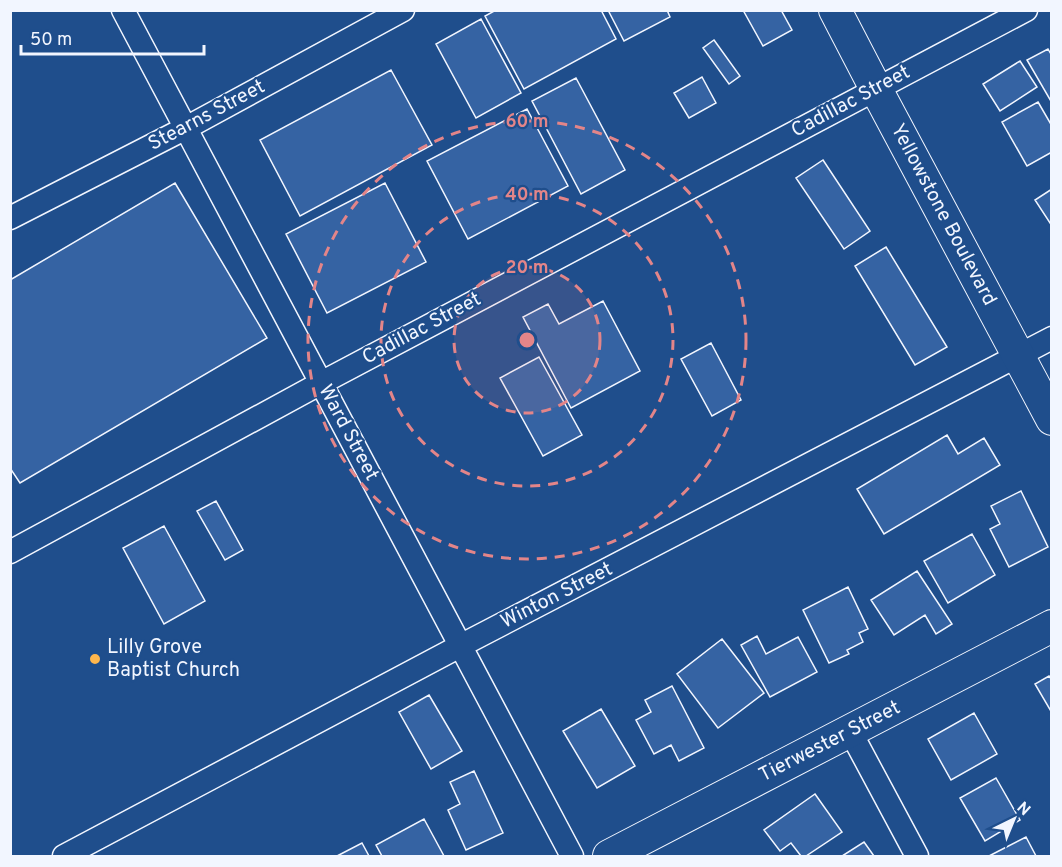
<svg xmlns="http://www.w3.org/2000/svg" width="1062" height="867" font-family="Overpass,sans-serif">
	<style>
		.building { fill: #3563a3; stroke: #f2f6ff; stroke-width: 1.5 }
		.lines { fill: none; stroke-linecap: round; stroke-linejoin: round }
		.street-casing { stroke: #f2f6ff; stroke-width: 25 }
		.secondary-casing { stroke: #f2f6ff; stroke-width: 34 }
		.street { stroke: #1f4e8c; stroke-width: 22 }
		.secondary { stroke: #1f4e8c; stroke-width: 32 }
		.ring { fill: none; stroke: #e38589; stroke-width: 3; stroke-dasharray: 10 8 }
		.poi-dot { fill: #ffb74d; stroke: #1f4e8c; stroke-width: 2 }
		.labels { text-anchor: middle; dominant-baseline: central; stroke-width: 4.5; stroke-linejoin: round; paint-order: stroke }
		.street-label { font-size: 20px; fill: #f2f6ff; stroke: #1f4e8c }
		.poi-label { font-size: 20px; fill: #f2f6ff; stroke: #1f4e8c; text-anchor: start }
		.centre { fill: #e38589; stroke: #1f4e8c; stroke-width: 3 }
		.ring-label { font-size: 18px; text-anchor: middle; font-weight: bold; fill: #e38589; stroke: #1f4e8c; stroke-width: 4.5; stroke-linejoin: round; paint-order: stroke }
	</style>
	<rect width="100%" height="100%" fill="#1f4e8c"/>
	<path class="building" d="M496 10H601L616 39 524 89 485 16Z
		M608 10H667L670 17 624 41Z
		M743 10H781L792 30 763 46Z
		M481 19 521 93 476 118 436 44Z
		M714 40 740 76 729 84 703 48Z
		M1048 49 1052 56V103L1027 60Z
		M1020 61 1037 87 1000 111 983 84Z
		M391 70 432 145 300 216 260 140Z
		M702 77 716 103 689 118 674 93Z
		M576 78 625 170 581 194 532 101Z
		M1038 102 1052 126V152L1027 166 1002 122Z
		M527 109 568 186 468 239 427 161Z
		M823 160 870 231 844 249 796 178Z
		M175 183 267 338 20 483 10 468V280Z
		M385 183 426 262 327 313 286 234Z
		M1052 189V226L1035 200Z
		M886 247 947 347 915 365 855 266Z
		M603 301 640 371 571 408 523 317 548 304 559 324Z
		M711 343 741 400 712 416 681 359Z
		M539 357 582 435 543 456 500 378Z
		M947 435 958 454 984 438 1000 465 884 534 857 489Z
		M1021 491 1048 547 1009 567 990 529 1000 524 991 506Z
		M216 501 243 550 225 560 197 511Z
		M164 526 205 601 164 624 123 548Z
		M972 534 995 575 948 603 924 561Z
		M917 571 952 624 936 634 925 615 894 635 871 600Z
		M848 587 868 629 859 633 863 642 847 650 849 654 829 663 803 610Z
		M757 636 766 654 798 637 817 672 770 697 741 645Z
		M722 639 764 693 718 728 677 674Z
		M1049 676 1052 680V713L1035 684Z
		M672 686 704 748 679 761 671 745 654 754 636 720 651 712 645 700Z
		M429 695 462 751 431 769 399 712Z
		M601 709 635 766 597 788 563 731Z
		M974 713 997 754 951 780 928 739Z
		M474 771 503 833 466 850 448 810 460 804 450 782Z
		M996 778 1020 820 985 841 960 798Z
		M815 794 842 832 806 856H801L791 843 780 851 764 830Z
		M424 819 444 856H382L376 845Z
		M1026 837 1036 856H989Z
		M864 842 874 856H842Z
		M362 843 369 856H337Z"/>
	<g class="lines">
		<g class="street-casing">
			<path id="street" d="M123 10 572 856
				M10 218 186 128 403 10
				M10 552 321 383 1026 10
				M850 731 917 856
				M64 856 460 646 1052 338"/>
		</g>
		<g class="secondary-casing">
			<path id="secondary" d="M835 10 876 89 1052 419
				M609 856 1052 626"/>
		</g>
		<use href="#street" class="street"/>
		<use href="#secondary" class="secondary"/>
	</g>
	<circle cx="527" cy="340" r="73" fill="#e38589" fill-opacity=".12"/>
	<g class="ring">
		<circle cx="527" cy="340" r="73"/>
		<circle cx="527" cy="340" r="146"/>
		<circle cx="527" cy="340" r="219"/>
	</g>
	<circle class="poi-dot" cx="95" cy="659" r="6"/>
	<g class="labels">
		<g class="street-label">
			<text transform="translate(851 102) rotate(-28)">Cadillac Street</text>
			<text transform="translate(207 116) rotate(-28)">Stearns Street</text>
			<text transform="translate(943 215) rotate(62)">Yellowstone Boulevard</text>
			<text transform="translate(422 329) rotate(-28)">Cadillac Street</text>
			<text transform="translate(348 433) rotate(62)">Ward Street</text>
			<text transform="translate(557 596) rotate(-27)">Winton Street</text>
			<text transform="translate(830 742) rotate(-27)">Tierwester Street</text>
		</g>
		<g class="poi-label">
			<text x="107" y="648">Lilly Grove<tspan x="107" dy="23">Baptist Church</tspan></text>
		</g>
	</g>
	<circle cx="527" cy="340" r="9" class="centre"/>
	<g class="ring-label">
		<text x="527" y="127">60 m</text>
		<text x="527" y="200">40 m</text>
		<text x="527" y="273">20 m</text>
	</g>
	<rect width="1062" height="867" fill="none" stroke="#f2f6ff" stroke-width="24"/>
	<g transform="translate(1014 819) rotate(43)" stroke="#1f4e8c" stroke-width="4.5" paint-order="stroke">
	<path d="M0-4.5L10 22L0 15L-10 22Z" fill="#f2f6ff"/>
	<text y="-9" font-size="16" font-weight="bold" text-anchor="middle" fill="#f2f6ff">N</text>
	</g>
	<path d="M21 45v9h183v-9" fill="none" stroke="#f2f6ff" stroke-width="3"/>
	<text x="30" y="45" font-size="18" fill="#f2f6ff" stroke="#1f4e8c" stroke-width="4.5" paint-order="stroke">50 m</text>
</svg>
